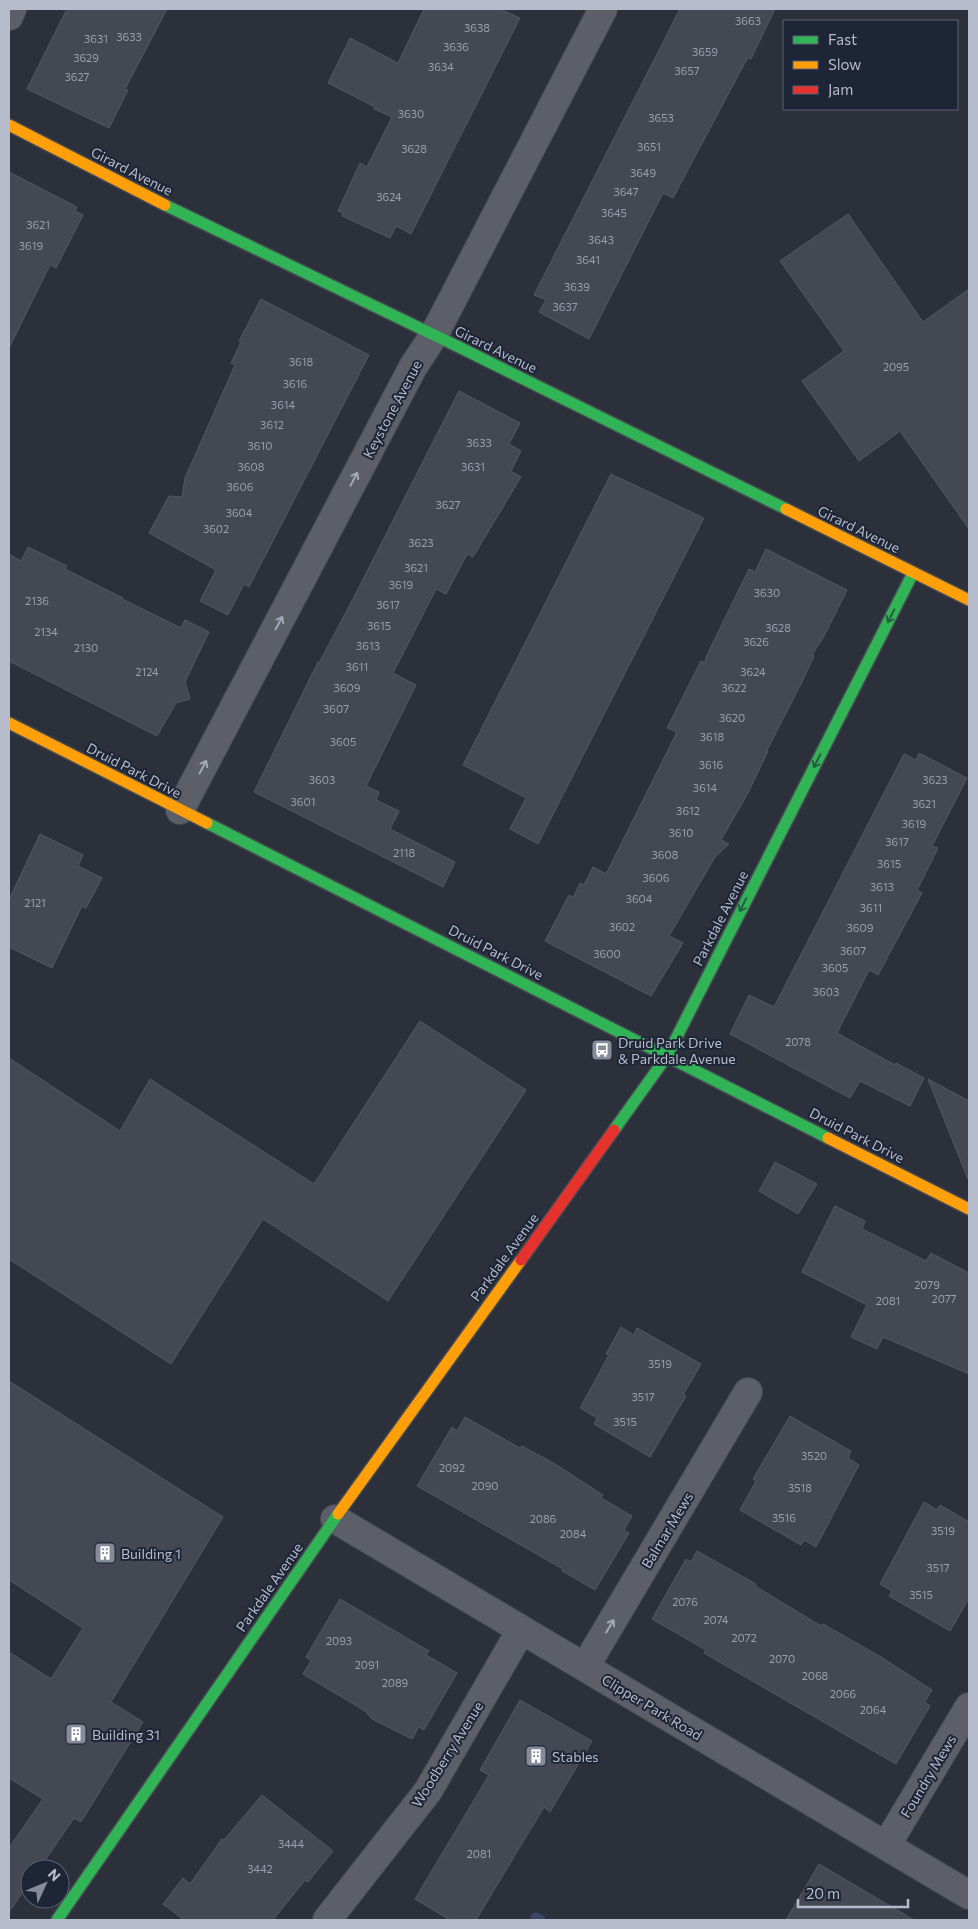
<svg xmlns="http://www.w3.org/2000/svg" width="978" height="1929" font-family="Commissioner,sans-serif">
	<style>
		.lines { fill: none; stroke-linecap: round; stroke-linejoin: round }
		.stream { stroke: #384564; stroke-width: 11 }
		.building { fill: #444852; stroke: #535862 }
		.street-casing { stroke: #474b53; stroke-width: 30 }
		.fast-casing { stroke: #474b53; stroke-width: 14 }
		.slow-casing { stroke: #474b53; stroke-width: 14 }
		.jam-casing { stroke: #474b53; stroke-width: 14 }
		.street { stroke: #5c5f68; stroke-width: 28 }
		.fast { stroke: #30b455; stroke-width: 11 }
		.slow { stroke: #ff9f0a; stroke-width: 11 }
		.jam { stroke: #e5322d; stroke-width: 11 }
		.oneway { stroke: #a4a9b7 }
		.oneway2 { stroke: #255e42 }
		.labels { text-anchor: middle; dominant-baseline: central; stroke-width: 4; stroke-linejoin: round; paint-order: stroke }
		.number-label { font-size: 11px; fill: #9a9fad }
		.street-label { font-size: 14px; fill: #b6bccb; stroke: #1e2536 }
		.poi-label { font-size: 14px; fill: #b6bccb; stroke: #1e2536; text-anchor: start }
	</style>
	<rect width="100%" height="100%" fill="#2b303b"/>
	<g class="lines">
		<path class="stream" d="M536 1918 540 1920"/>
	</g>
	<path class="building" d="M67 9H167L125 89 128 90 109 128 27 89Z
		M424 9H500L520 18 411 234 396 226 390 238 342 216 343 213 338 211 360 163 367 167 392 117 374 109 375 107 328 83 350 38 398 63Z
		M680 9H775L751 59 748 58 741 70 673 198 663 193 589 339 539 312 546 300 534 295Z
		M9 172 77 207 75 211 83 215 56 268 50 265 9 348Z
		M848 214 923 322 969 289V529L900 431 859 461 802 381 844 351 780 261Z
		M261 299 369 355 249 587 244 584 228 615 200 601 216 570 149 533 169 496 182 497 185 478 235 365 231 363 241 342 239 341Z
		M459 391 520 423 509 444 521 451 511 471 521 477 473 557 467 554 446 594 436 589 393 673 416 685 366 786 379 792 376 800 399 811 390 829 455 862 443 887 254 792 318 662 319 663 354 597Z
		M611 474 704 518 538 844 510 829 526 798 463 765Z
		M28 547 67 566 65 569 123 598 122 599 181 628 185 620 209 632 185 682 190 699 176 703 157 736 9 661V554L21 561Z
		M766 549 847 590 824 636 812 655 814 656 801 684 767 750 768 751 748 793 721 840 729 844 715 857 669 936 683 943 651 996 545 941 569 895 573 898 580 883 584 885 593 867 606 874 677 732 667 728 701 661 705 663 706 657 749 569 755 572Z
		M919 753 967 778 932 846 938 848 917 890 922 893 878 975 869 970 837 1033 895 1065 896 1063 924 1078 910 1106 860 1081 850 1098 730 1034 749 995 774 1007 904 754 916 760Z
		M40 834 83 855 78 866 102 878 86 908 82 906 52 968 9 947V900Z
		M420 1021 526 1090 388 1301 263 1219 171 1364 9 1259V1058L120 1131 150 1079 314 1184Z
		M928 1079 969 1101V1179H968Z
		M775 1162 817 1184 798 1214 759 1191Z
		M835 1206 865 1221 862 1229 926 1261 931 1253 969 1273V1374L883 1337 877 1349 851 1337 867 1305 802 1272Z
		M621 1327 634 1335 637 1328 701 1364 683 1395 686 1396 650 1457 594 1424 597 1418 580 1408 609 1355 606 1354Z
		M9 1381 223 1517 111 1702 143 1722 81 1822 74 1818 39 1869H30V1882L9 1912V1848L43 1799 9 1778V1652L51 1679 83 1628 9 1580Z
		M790 1416 851 1451 848 1458 859 1465 816 1547 804 1540 801 1545 740 1510 756 1481 753 1479Z
		M465 1417 520 1448 522 1446 555 1464 603 1495 601 1498 632 1516 624 1530 629 1533 595 1590 562 1571 563 1569 417 1486 452 1427 457 1431Z
		M924 1502 937 1510 940 1505 969 1522V1598L950 1631 889 1596 892 1591 880 1584Z
		M697 1551 756 1584 755 1586 821 1626 823 1624 881 1657 932 1690 925 1702 930 1706 896 1764 704 1653 706 1650 652 1619 686 1559 691 1562Z
		M340 1599 429 1651 426 1655 457 1673 424 1730 419 1727 412 1739 372 1719 365 1711 303 1674 311 1661 306 1657Z
		M520 1700 592 1741 550 1812 544 1807 476 1920H450L415 1899 489 1775 480 1770Z
		M262 1795 333 1851 308 1882 305 1880 273 1920H184L163 1904 183 1878 190 1884 222 1839 224 1840Z
		M819 1864 914 1920H786Z"/>
	<g class="lines">
		<g class="street-casing">
			<path id="street" d="M9 16 12 9
				M180 810 413 367 434 335 603 9
				M335 1519 969 1895
				M585 1667 748 1392
				M886 1846 969 1707
				M327 1920 428 1791 521 1630"/>
		</g>
		<g class="fast-casing">
			<path id="fast" d="M165 205 461 348 786 509
				M207 823 828 1138
				M614 1130 667 1056 913 573
				M57 1920 338 1514"/>
		</g>
		<g class="slow-casing">
			<path id="slow" d="M9 125 165 205
				M786 509 969 600
				M9 723 207 823
				M828 1138 969 1209
				M338 1514 521 1260"/>
		</g>
		<g class="jam-casing">
			<path id="jam" d="M521 1260 614 1130"/>
		</g>
		<use href="#street" class="street"/>
		<use href="#fast" class="fast"/>
		<use href="#slow" class="slow"/>
		<use href="#jam" class="jam"/>
	</g>
	<defs><path id="oneway-shaft" d="M-6 0H5M1.5-3L5.5 0L1.5 3" fill="none" stroke-width="1.6" stroke-linecap="round" stroke-linejoin="round" transform="scale(1.25)"/></defs>
	<g class="oneway">
		<use href="#oneway-shaft" transform="translate(354 479) rotate(-62)"/>
		<use href="#oneway-shaft" transform="translate(279 623) rotate(-62)"/>
		<use href="#oneway-shaft" transform="translate(203 767) rotate(-62)"/>
		<use href="#oneway-shaft" transform="translate(610 1626) rotate(-59)"/>
	</g>
	<g class="oneway2">
		<use href="#oneway-shaft" transform="translate(891 616) rotate(117)"/>
		<use href="#oneway-shaft" transform="translate(817 761) rotate(117)"/>
		<use href="#oneway-shaft" transform="translate(743 905) rotate(117)"/>
	</g>
	<defs>
		<g id="bus-square" transform="scale(1.125)"><rect x="-9" y="-9" width="18" height="18" rx="4" fill="#858b99" stroke="#1e2536"/><path d="M-5-6H5V4H4V6H2V4H-2V6H-4V4H-5ZM-3.5-4V0h7V-4ZM-3.5 1.2v1.5H-2V1.2ZM2 1.2v1.5H3.5V1.2Z" fill="#fff"/></g>
		<g id="building-square" transform="scale(1.125)"><rect x="-9" y="-9" width="18" height="18" rx="4" fill="#858b99" stroke="#1e2536"/><path d="M-4-6H4V6H1V3H-1V6H-4ZM-2.5-4.3h1.7v1.8h-1.7ZM.8-4.3h1.7v1.8H.8ZM-2.5-1h1.7V.8h-1.7ZM.8-1h1.7V.8H.8Z" fill="#fff"/></g>
	</defs>
	<g fill-rule="evenodd">
		<use href="#bus-square" x="602" y="1050"/>
		<use href="#building-square" x="105" y="1553"/>
		<use href="#building-square" x="76" y="1734"/>
		<use href="#building-square" x="536" y="1756"/>
	</g>
	<g class="labels">
		<g class="number-label">
			<text x="748" y="20">3663</text>
			<text x="477" y="27">3638</text>
			<text x="129" y="36">3633</text>
			<text x="96" y="38">3631</text>
			<text x="456" y="46">3636</text>
			<text x="705" y="51">3659</text>
			<text x="86" y="57">3629</text>
			<text x="441" y="66">3634</text>
			<text x="687" y="70">3657</text>
			<text x="77" y="76">3627</text>
			<text x="411" y="113">3630</text>
			<text x="661" y="117">3653</text>
			<text x="649" y="146">3651</text>
			<text x="414" y="148">3628</text>
			<text x="643" y="172">3649</text>
			<text x="626" y="191">3647</text>
			<text x="389" y="196">3624</text>
			<text x="614" y="212">3645</text>
			<text x="38" y="224">3621</text>
			<text x="601" y="239">3643</text>
			<text x="31" y="245">3619</text>
			<text x="588" y="259">3641</text>
			<text x="577" y="286">3639</text>
			<text x="565" y="306">3637</text>
			<text x="301" y="361">3618</text>
			<text x="896" y="366">2095</text>
			<text x="295" y="383">3616</text>
			<text x="283" y="404">3614</text>
			<text x="272" y="424">3612</text>
			<text x="479" y="442">3633</text>
			<text x="260" y="445">3610</text>
			<text x="251" y="466">3608</text>
			<text x="473" y="466">3631</text>
			<text x="240" y="486">3606</text>
			<text x="448" y="504">3627</text>
			<text x="239" y="512">3604</text>
			<text x="216" y="528">3602</text>
			<text x="421" y="542">3623</text>
			<text x="416" y="567">3621</text>
			<text x="401" y="584">3619</text>
			<text x="767" y="592">3630</text>
			<text x="37" y="600">2136</text>
			<text x="388" y="604">3617</text>
			<text x="379" y="625">3615</text>
			<text x="778" y="627">3628</text>
			<text x="46" y="631">2134</text>
			<text x="756" y="641">3626</text>
			<text x="368" y="645">3613</text>
			<text x="86" y="647">2130</text>
			<text x="357" y="666">3611</text>
			<text x="147" y="671">2124</text>
			<text x="753" y="671">3624</text>
			<text x="347" y="687">3609</text>
			<text x="734" y="687">3622</text>
			<text x="336" y="708">3607</text>
			<text x="732" y="717">3620</text>
			<text x="712" y="736">3618</text>
			<text x="343" y="741">3605</text>
			<text x="711" y="764">3616</text>
			<text x="322" y="779">3603</text>
			<text x="935" y="779">3623</text>
			<text x="705" y="787">3614</text>
			<text x="303" y="801">3601</text>
			<text x="924" y="803">3621</text>
			<text x="688" y="810">3612</text>
			<text x="914" y="823">3619</text>
			<text x="681" y="832">3610</text>
			<text x="897" y="841">3617</text>
			<text x="404" y="852">2118</text>
			<text x="665" y="854">3608</text>
			<text x="889" y="863">3615</text>
			<text x="656" y="877">3606</text>
			<text x="882" y="886">3613</text>
			<text x="639" y="898">3604</text>
			<text x="35" y="902">2121</text>
			<text x="871" y="907">3611</text>
			<text x="622" y="926">3602</text>
			<text x="860" y="927">3609</text>
			<text x="853" y="950">3607</text>
			<text x="607" y="953">3600</text>
			<text x="835" y="967">3605</text>
			<text x="826" y="991">3603</text>
			<text x="798" y="1041">2078</text>
			<text x="927" y="1284">2079</text>
			<text x="944" y="1298">2077</text>
			<text x="888" y="1300">2081</text>
			<text x="660" y="1363">3519</text>
			<text x="643" y="1396">3517</text>
			<text x="625" y="1421">3515</text>
			<text x="814" y="1455">3520</text>
			<text x="452" y="1467">2092</text>
			<text x="485" y="1485">2090</text>
			<text x="800" y="1487">3518</text>
			<text x="784" y="1517">3516</text>
			<text x="543" y="1518">2086</text>
			<text x="943" y="1530">3519</text>
			<text x="573" y="1533">2084</text>
			<text x="938" y="1567">3517</text>
			<text x="921" y="1594">3515</text>
			<text x="685" y="1601">2076</text>
			<text x="716" y="1619">2074</text>
			<text x="744" y="1637">2072</text>
			<text x="339" y="1640">2093</text>
			<text x="782" y="1658">2070</text>
			<text x="367" y="1664">2091</text>
			<text x="815" y="1675">2068</text>
			<text x="395" y="1682">2089</text>
			<text x="843" y="1693">2066</text>
			<text x="873" y="1709">2064</text>
			<text x="291" y="1843">3444</text>
			<text x="479" y="1853">2081</text>
			<text x="260" y="1868">3442</text>
		</g>
		<g class="street-label">
			<text transform="translate(132 171) rotate(27)">Girard Avenue</text>
			<text transform="translate(496 349) rotate(26)">Girard Avenue</text>
			<text transform="translate(392 409) rotate(-62)">Keystone Avenue</text>
			<text transform="translate(859 529) rotate(26)">Girard Avenue</text>
			<text transform="translate(134 770) rotate(27)">Druid Park Drive</text>
			<text transform="translate(720 918) rotate(-63)">Parkdale Avenue</text>
			<text transform="translate(496 952) rotate(27)">Druid Park Drive</text>
			<text transform="translate(857 1135) rotate(27)">Druid Park Drive</text>
			<text transform="translate(504 1257) rotate(-54)">Parkdale Avenue</text>
			<text transform="translate(667 1530) rotate(-59)">Balmar Mews</text>
			<text transform="translate(269 1587) rotate(-55)">Parkdale Avenue</text>
			<text transform="translate(652 1707) rotate(31)">Clipper Park Road</text>
			<text transform="translate(447 1754) rotate(-58)">Woodberry Avenue</text>
			<text transform="translate(928 1776) rotate(-59)">Foundry Mews</text>
		</g>
		<g class="poi-label">
			<text x="618" y="1042">Druid Park Drive<tspan x="618" dy="16">&amp; Parkdale Avenue</tspan></text>
			<text x="121" y="1553">Building 1</text>
			<text x="92" y="1734">Building 31</text>
			<text x="552" y="1756">Stables</text>
		</g>
	</g>
	<rect width="978" height="1929" fill="none" stroke="#b6bccb" stroke-width="20"/>
	<rect x="783" y="20" width="175" height="90" fill="#1e2536" stroke="#5b6172"/>
	<rect x="793" y="36" width="25" height="8" fill="#30b455" stroke="#5b6172"/>
	<text x="828" y="45" font-size="15" fill="#b6bccb">Fast</text>
	<rect x="793" y="61" width="25" height="8" fill="#ff9f0a" stroke="#5b6172"/>
	<text x="828" y="70" font-size="15" fill="#b6bccb">Slow</text>
	<rect x="793" y="86" width="25" height="8" fill="#e5322d" stroke="#5b6172"/>
	<text x="828" y="95" font-size="15" fill="#b6bccb">Jam</text>
	<g transform="translate(45 1884) rotate(46)"><circle r="24" fill="#1e2536" stroke="#5b6172"/>
	<path d="M0-4L9 19L0 12L-9 19Z" fill="#858b99"/>
	<text y="-8" font-size="14" font-weight="bold" text-anchor="middle" fill="#b6bccb">N</text>
	</g>
	<path d="M798 1899v8h110v-8" fill="none" stroke="#b6bccb" stroke-width="2.5"/>
	<text x="806" y="1899" font-size="15" fill="#b6bccb" stroke="#1e2536" stroke-width="4" paint-order="stroke">20 m</text>
</svg>
